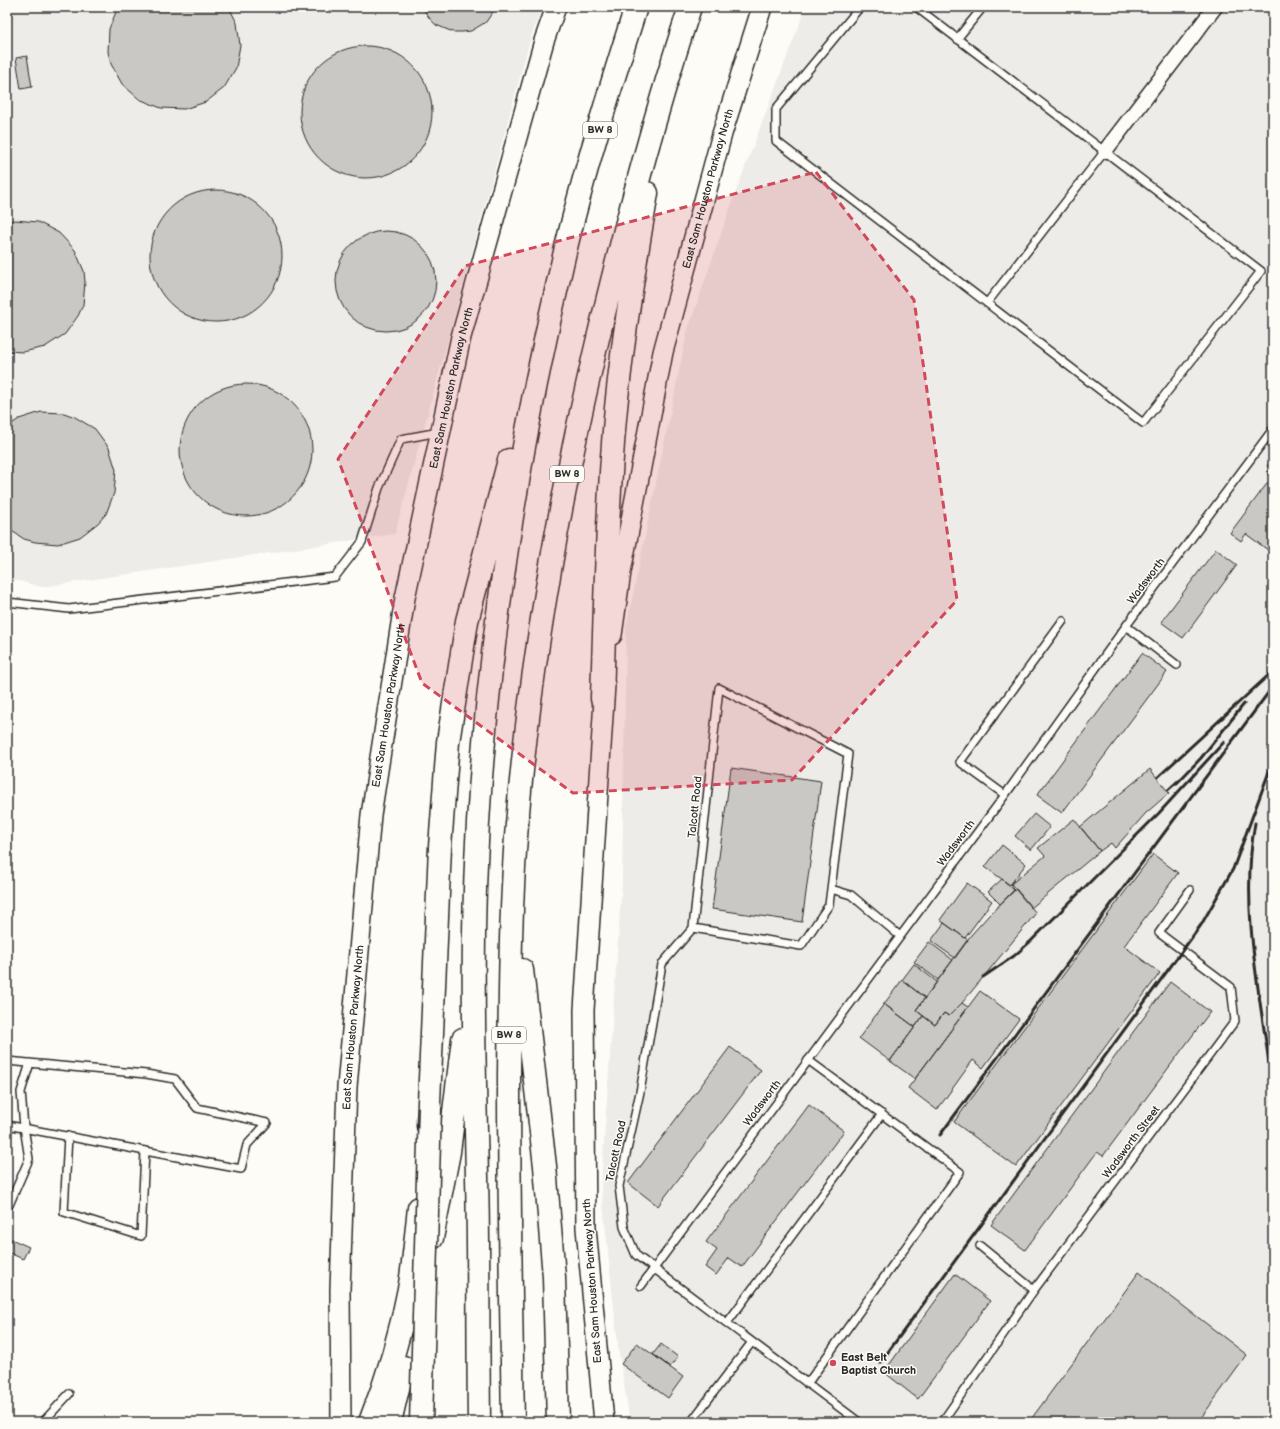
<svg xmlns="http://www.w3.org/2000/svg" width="1280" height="1429" font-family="'Balsamiq Sans',sans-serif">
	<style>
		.built { fill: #edece8 }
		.building { fill: #c9c8c4; stroke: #2b2b2b }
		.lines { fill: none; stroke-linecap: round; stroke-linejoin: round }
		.lane-casing { stroke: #2b2b2b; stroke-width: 10 }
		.street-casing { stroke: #2b2b2b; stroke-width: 17 }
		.secondary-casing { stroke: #2b2b2b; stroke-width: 22 }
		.highway-casing { stroke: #2b2b2b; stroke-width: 25 }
		.lane { stroke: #fdfcf7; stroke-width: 7 }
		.street { stroke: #fdfcf7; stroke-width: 14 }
		.secondary { stroke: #fdfcf7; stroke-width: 19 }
		.highway { stroke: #fdfcf7; stroke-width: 22 }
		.rail { stroke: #2b2b2b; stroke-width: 3 }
		.highway-bridge-casing { stroke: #2b2b2b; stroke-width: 25; stroke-linecap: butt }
		.highway-bridge { stroke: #fdfcf7; stroke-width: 22 }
		.marked { fill: #d1495b; fill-opacity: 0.2; stroke: #d1495b; stroke-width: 3; stroke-dasharray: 8 5; stroke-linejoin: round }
		.poi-dot { fill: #d1495b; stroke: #fdfcf7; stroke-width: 1.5 }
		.labels { text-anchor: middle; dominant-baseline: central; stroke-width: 3; stroke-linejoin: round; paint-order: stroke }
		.shield { fill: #fdfcf7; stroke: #6a6a68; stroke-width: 1 }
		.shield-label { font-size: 10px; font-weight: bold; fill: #2b2b2b }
		.street-label { font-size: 11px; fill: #2b2b2b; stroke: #fdfcf7 }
		.poi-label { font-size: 11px; font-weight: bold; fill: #2b2b2b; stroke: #fdfcf7; text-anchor: start }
	</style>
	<rect width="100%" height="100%" fill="#fdfcf7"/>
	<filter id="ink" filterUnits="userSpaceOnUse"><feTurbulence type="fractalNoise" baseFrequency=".025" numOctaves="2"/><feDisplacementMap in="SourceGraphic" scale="8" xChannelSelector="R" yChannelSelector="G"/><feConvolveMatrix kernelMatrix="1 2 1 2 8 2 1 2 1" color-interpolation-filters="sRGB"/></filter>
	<g filter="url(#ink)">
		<path class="built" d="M7 7H542L529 44 395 534 42 587 7 578Z
			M806 7H1273V1422H630L619 1354 601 1186 622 882 626 628 687 332 733 199Z"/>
		<path class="building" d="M118 7H229L237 23 240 45 236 68 224 88 206 102 184 109 161 108 139 99 122 84 111 64 108 52 109 29Z
			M422 7H496L486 22 471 31 462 32H453L436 25 430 19Z
			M300 112a66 66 0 1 1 132 0a66 66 0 1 1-132 0Z
			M27 56 32 87 21 89 16 58Z
			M150 256a66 66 0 1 1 132 0a66 66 0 1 1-132 0Z
			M15 220 38 222 59 233 75 250 84 271 85 282 83 305 78 316 65 334 45 347 23 352 7 351V221Z
			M336 281a50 50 0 1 1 100 0a50 50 0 1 1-100 0Z
			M180 450a66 66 0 1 1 132 0a66 66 0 1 1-132 0Z
			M41 412 64 413 75 417 95 429 109 448 116 470 114 493 106 514 98 523 80 537 58 544 35 542 24 539 7 528V427L19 419Z
			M1273 458V552L1272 553 1246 534 1241 541 1230 533 1272 477 1267 473 1271 468 1267 466Z
			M1216 549 1237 565 1183 638 1161 622Z
			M1142 653 1167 672 1062 813 1037 795Z
			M731 768 821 781 802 922 712 909Z
			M1150 769 1169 793 1146 813 1115 848 1111 843 1100 851 1080 827Z
			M1034 814 1050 827 1031 850 1015 836Z
			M1074 819 1100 851 1031 908 1011 884 1045 856 1038 848Z
			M1002 845 1026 864 1010 885 985 867Z
			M1153 854 1178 873 1124 946 1160 973 1016 1167 954 1122Z
			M1002 879 1014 890 1000 904 988 892Z
			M967 883 992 901 965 938 940 920Z
			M1016 889 1036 913 962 1003 949 1016 944 1013 935 1025 916 1010 971 935 989 915Z
			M944 923 968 940 955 958 931 941Z
			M929 942 953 960 938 980 914 962Z
			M914 964 937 982 925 998 902 980Z
			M902 980 925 998 916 1010 923 1016 915 1027 884 1004Z
			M1170 982 1210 1012 1103 1156 1097 1152 1025 1250 991 1225Z
			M980 991 1019 1019 983 1068 973 1060 937 1110 908 1088Z
			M962 1003 968 1007 915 1079 890 1061 923 1016 935 1025 944 1013 949 1016Z
			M884 1004 915 1027 890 1061 859 1038Z
			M730 1047 761 1070 658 1206 628 1183Z
			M809 1105 844 1131 742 1267 729 1258 716 1275 705 1267 717 1250 706 1242Z
			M7 1237 29 1247 23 1259 7 1252Z
			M1139 1272 1247 1355 1198 1422H1029Z
			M955 1274 990 1301 918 1399 884 1372Z
			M637 1343 683 1377 668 1398 621 1364Z
			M661 1344 678 1357 670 1367 653 1354Z"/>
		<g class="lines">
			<g class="lane-casing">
				<path id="lane" d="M860 7 776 109V141L1143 423 1261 271 916 7
					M957 39 983 7
					M987 303 1105 151
					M7 602 69 609 335 577 362 542 379 488 401 439 439 432
					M1126 626 1177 665
					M1005 795 960 762 1063 621
					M831 889 829 905 801 946 693 928 719 688 848 754 831 889 851 895 900 936
					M693 928 662 964 640 1092 619 1186 624 1227 636 1255 859 1422
					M7 1061 146 1074 175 1079 197 1108 267 1123 247 1145 241 1169 7 1125
					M68 1136 64 1212 141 1236 145 1151
					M9 1205 29 1159 24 1127 21 1092 30 1063
					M980 1246 1034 1290
					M641 1286 1005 795 1126 626 1273 429
					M727 1323 882 1114
					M807 1384 960 1172 808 1060
					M43 1422 69 1394
					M691 1422 752 1342
					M942 1422 1034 1290 1235 1021 1231 987 1159 933 1190 890"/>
			</g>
			<g class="street-casing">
				<path id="street" d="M1105 151 1215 7"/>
			</g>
			<g class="secondary-casing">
				<g id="secondary">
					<path id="s1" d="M612 635 621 572 663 352 722 134 762 7"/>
					<path id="s2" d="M341 1422 340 1290 347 1087 371 815 405 598 461 337 544 41 556 7"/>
					<path d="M604 1422 586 1228 584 1010 605 685"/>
				</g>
			</g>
			<g class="highway-casing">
				<path id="highway" d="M602 699C605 606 607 512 615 418 622 343 634 268 647 193
					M522 970 545 1166 554 1277 558 1422
					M428 1126 440 847 448 742 467 621 509 460
					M432 1238 449 1152 463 1039
					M370 1422C388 1377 401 1332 410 1284 414 1259 416 1234 419 1208
					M390 1422 403 1367
					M479 1422C478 1340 479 1259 477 1177 475 1081 472 985 475 889 482 676 515 463 564 256 584 172 610 89 636 7
					M513 1422C511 1307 509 1191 509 1076 510 992 510 908 517 824 530 665 558 509 594 355 622 237 652 122 690 7"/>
			</g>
			<use href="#lane" class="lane"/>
			<use href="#street" class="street"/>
			<use href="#secondary" class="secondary"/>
			<use href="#highway" class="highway"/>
			<path class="rail" d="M1269 773 1273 759
				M1158 777 1273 671
				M1177 783 1201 758 1244 704
				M1168 790 1180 779
				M1255 823C1239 910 1262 1004 1273 1091
				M983 977 1014 956 1031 941 1159 813 1224 742
				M940 1135 1271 689
				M880 1363 1201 925 1233 869 1270 769"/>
			<g class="highway-bridge-casing">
				<path id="highway-bridge" d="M421 1422 430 1107"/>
			</g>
			<use href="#highway-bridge" class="highway-bridge"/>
		</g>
	</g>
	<path class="marked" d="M816 172 914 300 957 600 792 780 573 793 422 683 338 459 465 266Z"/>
	<circle class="poi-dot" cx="833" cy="1363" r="4"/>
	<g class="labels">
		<g class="shield">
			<rect x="583" y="122" width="34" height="16" rx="3"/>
			<rect x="550" y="466" width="34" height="16" rx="3"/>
			<rect x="492" y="1027" width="34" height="16" rx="3"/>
		</g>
		<g class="shield-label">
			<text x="600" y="130">BW 8</text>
			<text x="567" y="474">BW 8</text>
			<text x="509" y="1035">BW 8</text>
		</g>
		<g class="street-label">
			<text stroke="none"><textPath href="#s1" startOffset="457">East Sam Houston Parkway North</textPath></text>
			<text stroke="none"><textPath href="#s2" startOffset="1043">East Sam Houston Parkway North</textPath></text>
			<text transform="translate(1146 581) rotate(-53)">Wadsworth</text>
			<text stroke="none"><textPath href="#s2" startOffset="719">East Sam Houston Parkway North</textPath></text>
			<text transform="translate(695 807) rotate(-84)">Talcott Road</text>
			<text transform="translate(956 843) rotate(-53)">Wadsworth</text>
			<text stroke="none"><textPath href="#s2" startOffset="395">East Sam Houston Parkway North</textPath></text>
			<text transform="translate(762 1103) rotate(-53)">Wadsworth</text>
			<text transform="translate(1131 1142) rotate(-53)">Wadsworth Street</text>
			<text transform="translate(616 1151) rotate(-78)">Talcott Road</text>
			<text transform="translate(592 1281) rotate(-94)">East Sam Houston Parkway North</text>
		</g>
		<g class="poi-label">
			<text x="841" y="1357">East Belt<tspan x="841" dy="13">Baptist Church</tspan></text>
		</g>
	</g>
	<rect width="1280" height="1429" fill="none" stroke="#fdfcf7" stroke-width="24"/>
	<rect x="12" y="12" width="1256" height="1405" fill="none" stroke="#2b2b2b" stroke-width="1.5" filter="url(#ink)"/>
</svg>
